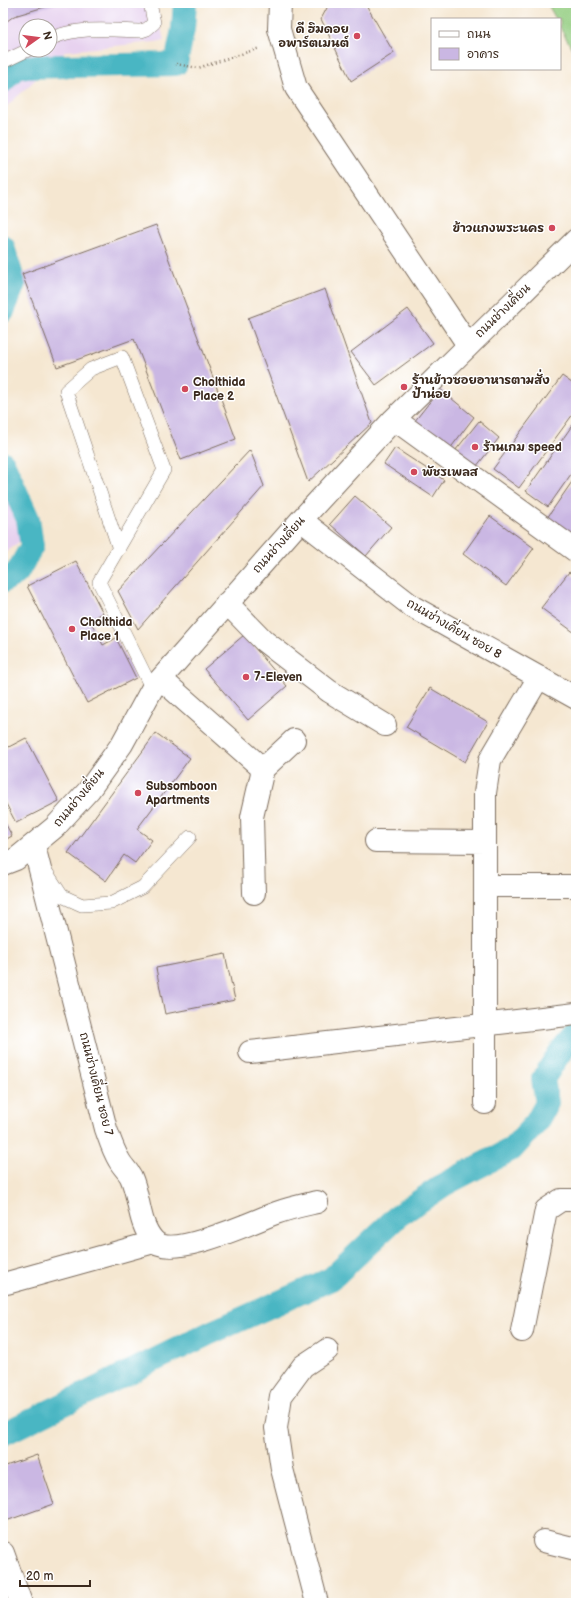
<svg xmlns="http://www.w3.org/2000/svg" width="579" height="1606" font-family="'Balsamiq Sans','Playpen Sans Thai',sans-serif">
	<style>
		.built { fill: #e7d2ef; fill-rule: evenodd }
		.pitch { fill: #94ce82; stroke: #687c50 }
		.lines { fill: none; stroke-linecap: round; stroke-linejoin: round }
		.canal { stroke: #48b6c3; stroke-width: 24 }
		.building { fill: #cab7e3 }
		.lane-casing { stroke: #7c6c5d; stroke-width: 14 }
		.street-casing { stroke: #7c6c5d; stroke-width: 24 }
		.path { stroke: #7c6c5d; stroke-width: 2.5; stroke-dasharray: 1 3; stroke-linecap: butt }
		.lane { stroke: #fff; stroke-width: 13 }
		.street { stroke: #fff; stroke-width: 22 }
		.poi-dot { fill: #d1495b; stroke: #fff; stroke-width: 1.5 }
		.labels { text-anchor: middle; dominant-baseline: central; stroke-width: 3; stroke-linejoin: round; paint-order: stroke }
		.poi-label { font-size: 12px; font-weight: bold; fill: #3b2a1e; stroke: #fff; text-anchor: start }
		.street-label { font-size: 12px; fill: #3b2a1e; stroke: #fff }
	</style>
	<rect width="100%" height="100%" fill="#fff"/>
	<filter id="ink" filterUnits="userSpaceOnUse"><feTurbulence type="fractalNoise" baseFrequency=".025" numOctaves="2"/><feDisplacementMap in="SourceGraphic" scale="8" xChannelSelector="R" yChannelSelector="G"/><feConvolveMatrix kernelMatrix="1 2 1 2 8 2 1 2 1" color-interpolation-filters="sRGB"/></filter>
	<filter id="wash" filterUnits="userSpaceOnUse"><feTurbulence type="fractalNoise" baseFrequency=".012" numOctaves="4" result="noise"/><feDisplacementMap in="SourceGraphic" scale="16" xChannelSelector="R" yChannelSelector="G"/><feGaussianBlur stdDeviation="0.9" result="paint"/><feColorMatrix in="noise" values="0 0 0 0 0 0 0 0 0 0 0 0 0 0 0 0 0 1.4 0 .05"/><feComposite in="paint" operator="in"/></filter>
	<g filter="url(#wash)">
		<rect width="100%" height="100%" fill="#f5e7d1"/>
		<path class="built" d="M3 3H156L164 41 66 51 3 110ZM26 26H50V50H26Z
			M3 492 24 538 3 555Z"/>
		<path class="pitch" d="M547 3H576V56L560 27V19H556Z"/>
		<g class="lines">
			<path class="canal" d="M3 81 16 67 176 64 183 29 185 3
				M3 247 14 283 3 311
				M3 463 28 519 32 546 17 573 3 581
				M3 1434 210 1333 331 1279 399 1215 445 1184 512 1149 536 1123 547 1103 543 1079 559 1054 576 1034"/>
		</g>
		<g id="blocks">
			<path class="building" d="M3 3H58L14 16 3 24Z
				M324 3H365L394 53 351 81 321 19 327 8Z
				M156 225 236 439 181 460 134 339 57 367 22 274Z
				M325 289 372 423 308 482 248 318Z
				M408 309 433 343 376 385 351 352Z
				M562 376 576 386V410L519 488 493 469Z
				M440 389 474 417 449 450 414 422Z
				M576 420V467L548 507 526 491Z
				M479 421 499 438 472 472 451 456Z
				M395 448 444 480 433 497 384 464Z
				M250 450 264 486 138 629 118 591Z
				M576 476V538L547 518Z
				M355 496 391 527 366 556 330 524Z
				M490 516 534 548 506 586 463 554Z
				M76 561 103 613 90 620 103 645 116 638 136 678 87 703 27 586Z
				M569 572 576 577 575 633 541 608Z
				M244 635 287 686 248 720 204 669Z
				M430 688 488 722 465 762 406 727Z
				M156 733 190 758 137 829 152 840 135 863 124 855 106 881 68 853Z
				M26 738 59 801 16 823 3 798V750Z
				M3 819 12 836 3 841Z
				M225 954 235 1000 165 1014 156 968Z
				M37 1455 54 1504 3 1522V1467Z"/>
		</g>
	</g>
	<g filter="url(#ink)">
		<use href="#blocks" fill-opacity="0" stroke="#7c6c5d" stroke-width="1"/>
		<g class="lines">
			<g class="lane-casing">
				<path id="lane" d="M50 39C77 26 111 30 141 31L147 29 154 23 150 3
					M3 62 28 50
					M119 549 66 391 91 369 122 357 164 470 99 582 152 689
					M47 873 62 896 82 905 111 903 143 887 190 837"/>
			</g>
			<g class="street-casing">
				<path id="street" d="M280 3 279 29 296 88 468 345
					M394 419 576 551
					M301 520 413 607 576 698
					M227 603 264 641 329 691 385 725
					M161 679 263 769
					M376 841 485 842
					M34 846 106 1129C110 1140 113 1150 119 1160 122 1166 128 1171 131 1177 140 1197 138 1223 153 1240 171 1261 254 1221 276 1213 289 1208 304 1205 317 1202
					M3 864 16 859 55 827 89 790 122 744 152 689 301 520 394 419 576 240
					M485 886H576
					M254 893 252 817 263 769 294 740
					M250 1052 576 1014
					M485 1103V793L490 760 539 677
					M7 1283 154 1242
					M522 1331 546 1210 561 1200H576
					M544 1541 576 1549
					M3 1553 21 1603
					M317 1603 282 1469 276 1428 281 1396 303 1366 327 1350"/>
			</g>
			<path class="path" d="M176 64 198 68 260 48"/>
			<use href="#lane" class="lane"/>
			<use href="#street" class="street"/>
		</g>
	</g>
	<g class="poi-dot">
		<circle cx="357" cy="36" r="4"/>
		<circle cx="552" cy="228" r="4"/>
		<circle cx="404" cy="387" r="4"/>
		<circle cx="185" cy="389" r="4"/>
		<circle cx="475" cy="447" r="4"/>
		<circle cx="414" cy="472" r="4"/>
		<circle cx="72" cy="629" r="4"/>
		<circle cx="246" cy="677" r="4"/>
		<circle cx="138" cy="793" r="4"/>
	</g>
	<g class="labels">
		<g class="poi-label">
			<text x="349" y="29" text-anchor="end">ดี ฮิมดอย<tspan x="349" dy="14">อพาร์ตเมนต์</tspan></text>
			<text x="544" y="228" text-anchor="end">ข้าวแกงพระนคร</text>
			<text x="412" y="380">ร้านข้าวซอยอาหารตามสั่ง<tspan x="412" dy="14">ป้าน่อย</tspan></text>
			<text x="193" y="382">Cholthida<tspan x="193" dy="14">Place 2</tspan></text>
			<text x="483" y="447">ร้านเกม speed</text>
			<text x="422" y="472">พัชรเพลส</text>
			<text x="80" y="622">Cholthida<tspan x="80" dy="14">Place 1</tspan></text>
			<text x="254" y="677">7-Eleven</text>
			<text x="146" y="786">Subsomboon<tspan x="146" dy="14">Apartments</tspan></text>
		</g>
		<g class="street-label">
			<text transform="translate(503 311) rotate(-44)">ถนนช่างเคี่ยน</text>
			<text transform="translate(279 545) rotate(-48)">ถนนช่างเคี่ยน</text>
			<text transform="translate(454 629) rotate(30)">ถนนช่างเคี่ยน ซอย 8</text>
			<text transform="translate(79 798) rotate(-50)">ถนนช่างเคี่ยน</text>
			<text transform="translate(96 1084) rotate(76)">ถนนช่างเคี่ยน ซอย 7</text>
		</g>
	</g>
	<rect width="579" height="1606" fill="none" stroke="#fff" stroke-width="16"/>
	<rect x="431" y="18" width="130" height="52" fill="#ffffff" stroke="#b1aaa5"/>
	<rect x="439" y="31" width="20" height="6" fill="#ffffff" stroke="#b1aaa5"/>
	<text x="467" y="38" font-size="12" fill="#3b2a1e">ถนน</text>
	<rect x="439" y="48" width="20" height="12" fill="#cab7e3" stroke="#b1aaa5"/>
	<text x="467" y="58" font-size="12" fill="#3b2a1e">อาคาร</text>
	<g transform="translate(38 38) rotate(76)"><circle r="19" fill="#ffffff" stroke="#b1aaa5"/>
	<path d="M0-3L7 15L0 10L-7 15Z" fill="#d1495b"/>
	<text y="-6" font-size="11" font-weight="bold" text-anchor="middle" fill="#3b2a1e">N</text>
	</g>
	<path d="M20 1580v6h70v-6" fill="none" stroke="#3b2a1e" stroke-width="2"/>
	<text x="26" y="1580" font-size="12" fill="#3b2a1e" stroke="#ffffff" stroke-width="3" paint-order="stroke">20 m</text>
</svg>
